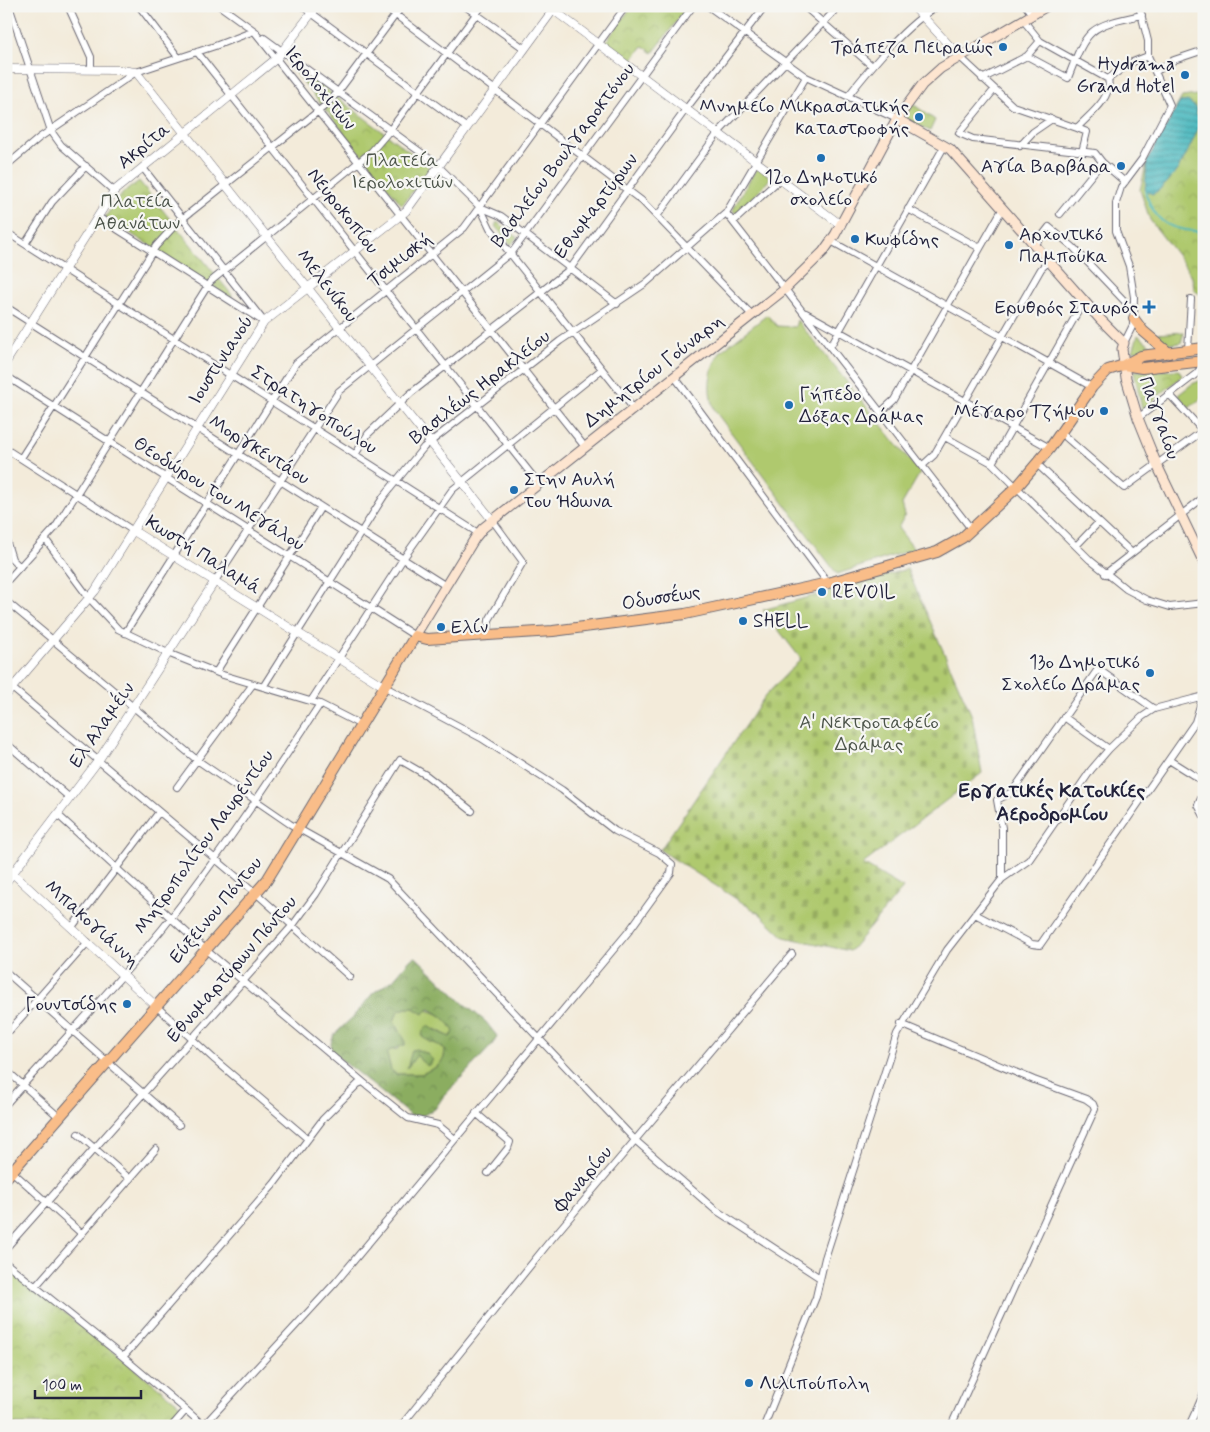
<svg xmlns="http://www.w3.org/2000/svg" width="1210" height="1432" font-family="Mynerve,sans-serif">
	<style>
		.grass { fill: #afc96e; stroke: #687654 }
		.forest { fill: url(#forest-crowns); stroke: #56684e; fill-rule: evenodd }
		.cemetery { fill: url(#cemetery-stones); stroke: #687654 }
		.park { fill: url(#park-crowns); stroke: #687654 }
		.water { fill: url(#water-rules); stroke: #356d7c }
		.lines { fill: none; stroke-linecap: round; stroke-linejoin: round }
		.stream { stroke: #48b8be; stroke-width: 2 }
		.minor-casing { stroke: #6b6873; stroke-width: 8 }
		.tertiary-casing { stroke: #6b6873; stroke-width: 9 }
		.secondary-casing { stroke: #6b6873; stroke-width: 11 }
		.primary-casing { stroke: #6b6873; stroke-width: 12 }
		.minor { stroke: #fff; stroke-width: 6 }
		.tertiary { stroke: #fff; stroke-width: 8 }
		.secondary { stroke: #fde5d0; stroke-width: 9 }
		.primary { stroke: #f9bd89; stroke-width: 10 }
		.poi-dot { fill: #1f6fb2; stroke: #f6f6f2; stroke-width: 2 }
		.labels { text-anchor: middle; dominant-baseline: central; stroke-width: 4.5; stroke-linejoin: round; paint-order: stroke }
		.poi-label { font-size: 19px; fill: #22223b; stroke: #f6f6f2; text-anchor: end }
		.street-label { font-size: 19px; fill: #22223b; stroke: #f6f6f2 }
		.park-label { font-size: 19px; fill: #4c544a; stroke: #f6f6f2 }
		.neighbourhood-label { font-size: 20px; font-weight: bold; fill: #22223b; stroke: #f6f6f2 }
	</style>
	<defs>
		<pattern id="forest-crowns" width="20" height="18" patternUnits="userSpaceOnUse" patternTransform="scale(1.25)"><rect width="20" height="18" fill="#8bad61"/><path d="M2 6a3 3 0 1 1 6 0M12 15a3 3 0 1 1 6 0" fill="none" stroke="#718c51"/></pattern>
		<pattern id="cemetery-stones" width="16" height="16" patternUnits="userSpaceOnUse" patternTransform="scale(1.25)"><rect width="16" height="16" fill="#afc96e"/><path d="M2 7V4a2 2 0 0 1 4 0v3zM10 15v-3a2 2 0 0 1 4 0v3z" fill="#96ac60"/></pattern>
		<pattern id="park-crowns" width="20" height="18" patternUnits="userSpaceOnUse" patternTransform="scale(1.25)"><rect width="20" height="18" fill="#afc96e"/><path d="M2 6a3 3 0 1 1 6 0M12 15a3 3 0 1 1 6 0" fill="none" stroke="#96ac60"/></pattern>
		<pattern id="water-rules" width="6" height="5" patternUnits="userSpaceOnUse" patternTransform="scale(1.25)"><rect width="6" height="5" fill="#48b8be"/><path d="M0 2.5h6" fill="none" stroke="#3c959c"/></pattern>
	</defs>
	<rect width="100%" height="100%" fill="#f6f6f2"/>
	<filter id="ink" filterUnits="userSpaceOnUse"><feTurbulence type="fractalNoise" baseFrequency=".02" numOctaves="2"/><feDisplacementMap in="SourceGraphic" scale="10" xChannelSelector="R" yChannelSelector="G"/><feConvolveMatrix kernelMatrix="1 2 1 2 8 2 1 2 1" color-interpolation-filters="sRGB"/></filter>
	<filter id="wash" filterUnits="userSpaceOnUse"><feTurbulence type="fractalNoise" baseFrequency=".0096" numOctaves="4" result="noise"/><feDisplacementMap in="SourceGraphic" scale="20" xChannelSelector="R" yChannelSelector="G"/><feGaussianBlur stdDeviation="1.12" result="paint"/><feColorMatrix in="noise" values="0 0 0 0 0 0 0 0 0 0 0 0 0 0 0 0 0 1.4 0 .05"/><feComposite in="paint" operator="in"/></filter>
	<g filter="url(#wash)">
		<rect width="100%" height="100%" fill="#f3ebda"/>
		<path class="grass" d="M756 169H760L769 176 770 179 740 212 735 213 733 211 734 207Z
			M767 315 777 326 795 327 797 320 920 473 902 504 905 515 898 528 914 549 837 574 715 411C706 390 709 369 721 351Z
			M1184 332 1181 343 1168 344 1156 334Z
			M1138 335 1155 349 1133 351Z
			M1204 379V396L1189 408 1178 395 1192 384Z
			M406 1008C425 1008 446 1012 454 1032L450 1037 435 1029 430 1042 440 1045 445 1050 444 1058 438 1066 422 1074H396L391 1070 387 1054 390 1050 398 1049C401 1037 402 1031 394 1021L398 1011Z"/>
		<path class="forest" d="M416 957 463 1003 486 1022 497 1036 492 1045 443 1097 435 1109 420 1117 411 1116 339 1058 332 1051 331 1043 334 1035 356 1014 373 993 393 980 410 960ZM406 1008H413L423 1014 429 1009C439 1013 450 1022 454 1032L450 1037 427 1026 423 1030 422 1037C430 1043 439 1043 445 1050L444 1058 438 1066 422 1074H396L391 1070 387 1054 390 1050 405 1045V1040L394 1021 398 1011Z
			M416 1049 426 1053 433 1060 428 1066 421 1061 417 1055 407 1068 412 1050Z"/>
		<path class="cemetery" d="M907 569 972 716 982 773 863 864 903 888 850 951 784 937 760 914 660 850 766 695 801 659 763 610Z"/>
		<path class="park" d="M632 6H688L653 53 643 46 631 62 605 43Z
			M289 61 431 168 402 205 288 63Z
			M1196 95 1204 102V297L1194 290 1193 279 1184 264 1150 220 1140 190 1147 161 1182 97Z
			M913 104 935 120 930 131 904 118Z
			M139 181 232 295 231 298 105 217 123 193Z
			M497 222 517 237 511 245 495 226Z
			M1179 370 1182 376 1142 410 1134 371Z
			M6 1266 183 1407 166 1426 6 1424Z"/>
		<path class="water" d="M1188 101 1197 109 1195 114 1204 116C1191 143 1180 178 1153 194L1145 191 1147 161 1180 102Z"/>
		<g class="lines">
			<path class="stream" d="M1145 191C1156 226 1170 229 1204 232"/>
		</g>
	</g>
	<g filter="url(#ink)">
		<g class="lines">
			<g class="minor-casing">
				<path id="minor" d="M9 6 51 131 61 145 114 191
					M68 6 91 57V70
					M139 6 178 57
					M220 6 256 32
					M302 6 467 128
					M384 6 642 201 752 315
					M465 6 525 49
					M708 6 806 77 897 119
					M804 6 872 66
					M1026 6 1032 15
					M1023 20 1040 41 1108 79
					M264 38 434 162 480 207 501 216 617 304
					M197 52 539 484
					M1027 56 1068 78C1087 28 1089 26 1142 15
					M960 57 1013 106 1077 128
					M1155 72 1174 60 1204 50
					M982 79 1027 56 1040 41
					M1108 79 1130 63 1148 56
					M994 90 959 133 973 139 1095 153 1102 162 1125 182
					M848 96C871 67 906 24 938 6
					M1020 146 1033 132 1052 119
					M1082 152 1087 132 1077 128C1089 115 1113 98 1108 79
					M6 166 39 138 136 72 215 46 254 31 585 447
					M143 168 262 319
					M480 207 490 228 633 408
					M908 209 980 248
					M726 213 972 530
					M1060 214 1102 162
					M658 215 718 133 839 6
					M98 217 264 322
					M733 222 780 179
					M6 232 478 533
					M831 241 1092 387
					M25 244 52 202 86 166
					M1035 245 1049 227 1073 247 1134 311
					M6 307 446 586
					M806 313 1050 448
					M1124 343 1133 325 1134 297 1129 266 1116 231V203L1121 187 1142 159 1170 105 1148 56V41L1139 6
					M830 347 945 145
					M1188 350 1191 299
					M6 376 415 636
					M674 376 828 583
					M1169 394 1204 432
					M881 412 894 400 1003 208
					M1138 418 1196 374 1204 364
					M1061 433 1124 488 1204 430
					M945 437 992 463 1090 560 1126 589 1147 600 1170 607 1204 603
					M6 449 132 530
					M355 455 368 434 411 393 570 269 686 109 765 6
					M21 458 156 246 177 223 326 105 338 92 402 6
					M992 463 1084 301
					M1037 464 1132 553
					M923 465 934 455 1041 269 1049 261
					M6 540 12 559 20 567
					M46 540 89 598 118 629 170 654 223 675 320 704 361 725
					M1076 546 1099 522
					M1105 574 1204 497
					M215 581 339 391 513 251 693 6
					M6 582 55 528 210 282 371 152 390 130 482 6
					M6 601 197 760 290 824 388 879 635 1140 714 1209 820 1278
					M125 633 296 363 464 228 626 6
					M488 636 489 620 523 562 493 521
					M216 672 321 507
					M263 687 384 496 424 447 560 341 646 283 726 213 806 77
					M12 688 257 894 350 977
					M311 701 403 559 452 490 602 369
					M1064 717 1109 749
					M6 743 70 798
					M1169 760 1204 782
					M177 787 253 684
					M1204 792 1198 805 1204 816
					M58 815 206 950 363 1082
					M1002 879 1029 860 1091 770 1109 749 1142 717 1154 709 1204 696
					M975 914 1032 944 1040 945 1195 722 1203 696
					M72 927 159 812
					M6 972 179 1125
					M156 1006 215 1060 308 1139
					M901 1024 1034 1080 1086 1099 1093 1104 1095 1109 951 1426
					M10 1030 88 942
					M6 1070 59 1117
					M6 1104C58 1045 113 989 163 928 220 856 270 780 320 704
					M476 1113 510 1142 508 1148 488 1173
					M78 1134 130 1179
					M6 1166 82 1234
					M6 1248 293 925 316 894 400 760 426 775 472 811
					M6 1263 123 1357 274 1184 323 1119 358 1084 363 1082 408 1118 438 1125 455 1139
					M35 1287 156 1149
					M123 1357 186 1410
					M204 1425 336 1282 629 931 671 873 672 864 659 853 615 831 562 790 481 738 385 687
					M172 1426 186 1410 204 1426
					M401 1426 550 1241 792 954
					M764 1426 816 1297 825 1258 897 1034 947 950 1002 879V828L997 800 1012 792 1098 669 1154 709
					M1189 1426 1204 1393"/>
			</g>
			<g class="tertiary-casing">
				<path id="tertiary" d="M548 6 841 225
					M913 6 960 57
					M6 69 120 70 136 72 493 521
					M6 362 114 191 277 58 317 6
					M132 530 385 687
					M6 695 95 591 264 322 406 211 556 6
					M6 867 156 1006
					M6 882 98 761 215 581"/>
			</g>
			<g class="secondary-casing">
				<path id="secondary" d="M897 119 950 149 1100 319 1124 343 1122 349 1126 378 1138 418 1157 465 1204 563
					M415 636 475 538 483 528 785 289 823 252 835 235 897 119 922 85 941 68 1047 6"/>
			</g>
			<g class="primary-casing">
				<path id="primary" d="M1134 319 1143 331 1169 353
					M1124 365 1142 368 1204 361
					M6 1178 267 880 415 636 427 639 553 631 685 614 828 583 937 552 962 538 1016 488 1050 448 1092 387 1108 370 1124 365 1141 356 1204 348"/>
			</g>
			<use href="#minor" class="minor"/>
			<use href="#tertiary" class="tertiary"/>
			<use href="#secondary" class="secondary"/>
			<use href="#primary" class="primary"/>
		</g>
	</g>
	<g class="poi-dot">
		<circle cx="1003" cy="47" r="5"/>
		<circle cx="1185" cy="75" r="5"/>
		<circle cx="919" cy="117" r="5"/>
		<circle cx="821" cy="158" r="5"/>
		<circle cx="1121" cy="166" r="5"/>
		<circle cx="855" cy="239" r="5"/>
		<circle cx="1009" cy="245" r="5"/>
		<path d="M1146.5 299.5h5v5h5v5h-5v5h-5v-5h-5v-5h5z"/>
		<circle cx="789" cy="405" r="5"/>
		<circle cx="1104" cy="411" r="5"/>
		<circle cx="514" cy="490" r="5"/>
		<circle cx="822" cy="592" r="5"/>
		<circle cx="743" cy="621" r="5"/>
		<circle cx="441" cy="627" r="5"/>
		<circle cx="1150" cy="673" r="5"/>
		<circle cx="127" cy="1004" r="5"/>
		<circle cx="749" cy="1383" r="5"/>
	</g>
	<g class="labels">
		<g class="poi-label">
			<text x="993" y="47">Τράπεζα Πειραιώς</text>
			<text x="1175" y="64">Hydrama<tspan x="1175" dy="22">Grand Hotel</tspan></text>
			<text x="909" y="106">Μνημείο Μικρασιατικής<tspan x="909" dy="22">καταστροφής</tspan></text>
			<text x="1111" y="166">Αγία Βαρβάρα</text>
			<text x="821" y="177" text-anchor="middle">12ο Δημοτικό<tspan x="821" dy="22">σχολείο</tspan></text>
			<text x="1019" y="234" text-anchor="start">Αρχοντικό<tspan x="1019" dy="22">Παμπούκα</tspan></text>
			<text x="865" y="239" text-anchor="start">Κωφίδης</text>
			<text x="1138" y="307">Ερυθρός Σταυρός</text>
			<text x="799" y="394" text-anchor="start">Γήπεδο<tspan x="799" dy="22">Δόξας Δράμας</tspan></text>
			<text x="1094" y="411">Μέγαρο Τζήμου</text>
			<text x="524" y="479" text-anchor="start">Στην Αυλή<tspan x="524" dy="22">του Ήδωνα</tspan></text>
			<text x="832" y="592" text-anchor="start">REVOIL</text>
			<text x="753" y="621" text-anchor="start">SHELL</text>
			<text x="451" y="627" text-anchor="start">Ελίν</text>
			<text x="1140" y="662">13ο Δημοτικό<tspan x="1140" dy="22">Σχολείο Δράμας</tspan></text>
			<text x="117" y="1004">Γουντσίδης</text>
			<text x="759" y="1383" text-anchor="start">Λιλιπούπολη</text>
		</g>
		<g class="street-label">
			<text transform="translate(320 88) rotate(51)">Ιερολοχιτών</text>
			<text transform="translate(144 146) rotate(-39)">Ακρίτα</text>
			<text transform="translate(563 155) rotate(-53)">Βασιλείου Βουλγαροκτόνου</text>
			<text transform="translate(596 206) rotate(-53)">Εθνομαρτύρων</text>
			<text transform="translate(343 211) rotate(52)">Νευροκοπίου</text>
			<text transform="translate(400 260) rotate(-38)">Τσιμισκή</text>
			<text transform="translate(327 286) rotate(52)">Μελενίκου</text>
			<text transform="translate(221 360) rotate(-57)">Ιουστινιανού</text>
			<text transform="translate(654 371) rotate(-38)">Δημητρίου Γούναρη</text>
			<text transform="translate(480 387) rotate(-38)">Βασιλέως Ηρακλείου</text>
			<text transform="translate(314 410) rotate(33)">Στρατηγοπούλου</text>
			<text transform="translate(1159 418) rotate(70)">Παγγαίου</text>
			<text transform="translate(259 450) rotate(32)">Μοργκεντάου</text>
			<text transform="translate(219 494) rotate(32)">Θεοδώρου του Μεγάλου</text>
			<text transform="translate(203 555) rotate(32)">Κωστή Παλαμά</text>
			<text transform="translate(661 598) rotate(-9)">Οδυσσέως</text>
			<text transform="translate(102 725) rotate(-55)">Ελ Αλαμέιν</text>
			<text transform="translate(204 842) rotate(-54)">Μητροπολίτου Λαυρεντίου</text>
			<text transform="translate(216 910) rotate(-50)">Εύξεινου Πόντου</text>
			<text transform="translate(92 924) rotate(42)">Μπακογιάννη</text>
			<text transform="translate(232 969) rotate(-49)">Εθνομαρτύρων Πόντου</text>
			<text transform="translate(583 1179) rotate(-50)">Φαναρίου</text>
		</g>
		<g class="park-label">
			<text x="402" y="160">Πλατεία<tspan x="402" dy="22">Ιερολοχιτών</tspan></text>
			<text x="137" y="201">Πλατεία<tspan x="137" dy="22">Αθανάτων</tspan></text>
			<text x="869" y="722">Α' Νεκτροταφείο<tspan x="869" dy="22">Δράμας</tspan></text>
		</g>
		<g class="neighbourhood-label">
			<text x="1052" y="791">Εργατικές Κατοικίες<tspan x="1052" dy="23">Αεροδρομίου</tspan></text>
		</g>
	</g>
	<rect width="1210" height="1432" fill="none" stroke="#f6f6f2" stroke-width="25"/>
	<path d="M35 1390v8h106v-8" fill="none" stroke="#22223b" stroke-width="2.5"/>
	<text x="42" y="1390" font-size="15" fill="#22223b" stroke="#f6f6f2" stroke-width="4" paint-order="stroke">100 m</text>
</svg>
